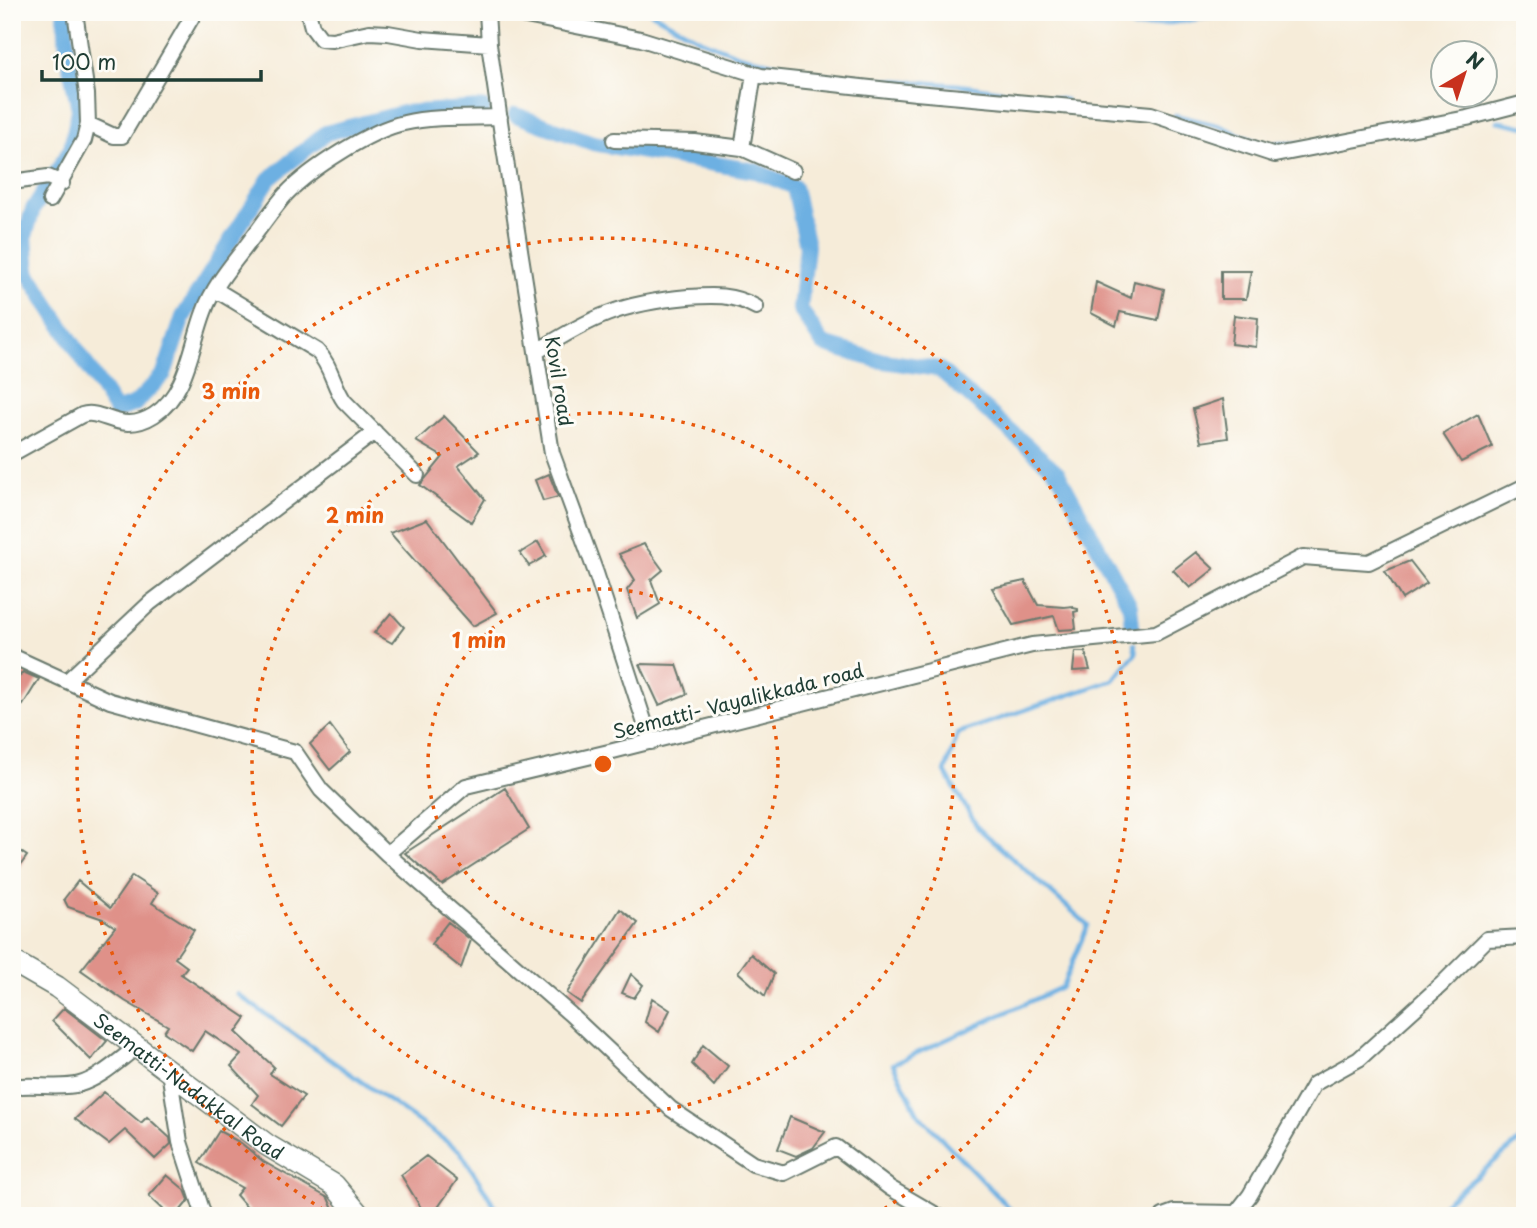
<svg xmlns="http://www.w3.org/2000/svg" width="1537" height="1228" font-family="'Playpen Sans',sans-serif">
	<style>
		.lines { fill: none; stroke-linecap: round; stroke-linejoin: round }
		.stream { stroke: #6db0e2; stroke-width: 4.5 }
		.canal { stroke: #6db0e2; stroke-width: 16 }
		.building { fill: #df9189 }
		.street-casing { stroke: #6a7a6e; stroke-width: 18 }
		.secondary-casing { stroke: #6a7a6e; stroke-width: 24 }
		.street { stroke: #fff; stroke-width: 14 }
		.secondary { stroke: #fff; stroke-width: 21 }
		.ring { fill: none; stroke: #e8590c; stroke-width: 3.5; stroke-dasharray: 3.5 7 }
		.labels { text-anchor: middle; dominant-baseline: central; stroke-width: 6; stroke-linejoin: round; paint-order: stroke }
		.street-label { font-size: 19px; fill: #1f3d34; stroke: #fdfcf7 }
		.centre { fill: #e8590c; stroke: #fdfcf7; stroke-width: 3.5 }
		.ring-label { font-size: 21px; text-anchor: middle; font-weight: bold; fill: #e8590c; stroke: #fdfcf7; stroke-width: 6; stroke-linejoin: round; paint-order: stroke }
	</style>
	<rect width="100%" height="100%" fill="#fdfcf7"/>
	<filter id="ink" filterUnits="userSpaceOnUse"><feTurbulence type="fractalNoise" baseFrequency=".0143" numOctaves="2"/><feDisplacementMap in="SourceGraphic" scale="14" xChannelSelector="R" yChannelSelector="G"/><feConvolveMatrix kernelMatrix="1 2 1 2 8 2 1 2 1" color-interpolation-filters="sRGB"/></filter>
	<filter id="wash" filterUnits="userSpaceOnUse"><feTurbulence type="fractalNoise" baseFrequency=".00686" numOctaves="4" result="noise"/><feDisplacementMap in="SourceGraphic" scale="28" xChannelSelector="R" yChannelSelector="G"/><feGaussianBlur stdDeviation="1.57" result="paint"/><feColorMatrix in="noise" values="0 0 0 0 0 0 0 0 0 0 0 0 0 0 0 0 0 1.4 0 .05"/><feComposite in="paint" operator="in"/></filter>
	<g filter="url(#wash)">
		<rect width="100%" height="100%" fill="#f6ecd9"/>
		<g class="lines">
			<path class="stream" d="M650 12 701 40 739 55 823 75 959 85 1066 100
				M1095 12 1135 28 1247 12
				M1175 115 1220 126 1262 144 1305 143
				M1497 121 1525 127
				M237 994 460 1151 501 1216
				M1007 1216 1011 1210 918 1114 893 1064 1062 987 1088 925 978 828 945 772 958 733 1113 680 1136 653 1134 644
				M1429 1216 1525 1136"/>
			<path class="canal" d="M65 12 67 52 79 109 71 149 33 209 25 236 28 273 116 411 135 404 164 374 183 317 269 179 326 133 403 113 483 108
				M516 115 593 143 756 171 794 187 807 246 800 309 823 344 877 360 939 369 1058 473 1130 606 1132 626"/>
		</g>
		<g id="blocks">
			<path class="building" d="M1221 271H1251L1246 299H1221Z
				M1134 281 1164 289 1158 320 1120 312 1116 326 1091 313 1096 282 1131 298Z
				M1234 315 1258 318 1256 347 1231 344Z
				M1223 399 1228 438 1201 442 1193 409Z
				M1478 414 1492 447 1461 462 1443 434Z
				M444 416 479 452 458 466 485 499 471 522 420 485 443 457 416 441Z
				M549 474 558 497 543 501 535 480Z
				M427 519 497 613 473 626 390 533Z
				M538 542 546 556 529 566 520 553Z
				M644 544 663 570 651 580 660 604 637 618 627 590 635 580 619 554Z
				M1196 552 1214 569 1190 588 1173 570Z
				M1410 561 1427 583 1402 599 1385 571Z
				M1025 581 1038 605 1064 607 1073 606V608L1078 609V611L1074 612 1076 629 1059 630 1054 616 1013 625 992 588Z
				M391 613 404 627 392 643 374 633Z
				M1075 652H1085L1090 670 1073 671Z
				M640 664 677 665 687 694 659 705Z
				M23 672 39 679 23 705 12 696V685Z
				M330 725 350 752 330 770 310 744Z
				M505 788 529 829 442 885 405 853Z
				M12 846 27 856 12 877Z
				M132 876 158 893 152 903 194 930 175 958 187 967 181 974 246 1018 236 1032 274 1067 270 1074 304 1096 281 1126 252 1104 258 1095 231 1066 241 1055 205 1031 192 1051 164 1032 168 1026 125 1001 81 970 115 927 103 919 68 907 64 899 78 881 110 908Z
				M620 909 638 923 581 1003 567 993Z
				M448 922 471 940 461 968 431 944Z
				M751 954 774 974 765 996 738 972Z
				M631 974 643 985 634 998 622 993Z
				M652 998 670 1010 659 1032 645 1022Z
				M64 1008 107 1041 91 1060 52 1021Z
				M703 1045 728 1066 714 1086 692 1064Z
				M104 1092 141 1123 147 1117 170 1138 171 1144 155 1159 125 1130 109 1144 75 1119Z
				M790 1117 825 1132 813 1148 796 1156 778 1149Z
				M219 1131 241 1143 264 1162 328 1198 336 1216H254L236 1195 242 1188 199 1163Z
				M426 1156 457 1180 432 1216H426L401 1175Z
				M167 1175 185 1190 189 1200 176 1216H170L149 1196Z"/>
		</g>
	</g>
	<g filter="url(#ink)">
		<use href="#blocks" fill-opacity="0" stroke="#6a7a6e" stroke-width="2"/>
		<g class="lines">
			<g class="street-casing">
				<path id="street" d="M308 12 312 27 321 39 332 40 369 32 388 33 422 39 489 44
					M487 12 489 44 502 135 552 453 596 573 651 742
					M506 12 641 39 761 76 916 93 1151 114 1275 155 1467 118 1525 103
					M88 124 114 136H122L195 12
					M614 140 695 142 742 148 754 74
					M742 148 793 171
					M12 182 48 177 62 183
					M50 200 84 140 88 124 87 94 75 12
					M216 290 317 351C331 365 333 385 344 401L417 475
					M536 352C592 317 621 303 688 297 713 295 733 294 756 307
					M12 454 82 415C103 408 121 436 154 415 187 394 191 346 204 312 212 289 229 268 244 249 258 231 271 211 286 194 310 169 370 130 404 123 434 116 469 118 500 117
					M12 656 110 701 295 752 321 790 387 854 466 786 613 751 1032 645 1156 633 1303 557 1369 562 1525 486
					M67 681 150 603 375 432
					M387 854 570 1014 671 1109 753 1164 784 1173 836 1147 890 1188 938 1216
					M169 1071 180 1142 204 1216
					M12 1087C34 1083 58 1090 80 1084 101 1078 120 1059 137 1047
					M1163 1216 1174 1212 1236 1213 1250 1195 1314 1084 1359 1059 1442 984 1487 939 1525 937"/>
			</g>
			<g class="secondary-casing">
				<g id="secondary">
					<path id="s1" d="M12 961 57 987 267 1145 334 1185 360 1216"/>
				</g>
			</g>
			<use href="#street" class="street"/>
			<use href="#secondary" class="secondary"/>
		</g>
	</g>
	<g class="ring">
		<circle cx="603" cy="764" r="175"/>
		<circle cx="603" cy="764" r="351"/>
		<path d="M332 1215A526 526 0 1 1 874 1215"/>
	</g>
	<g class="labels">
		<g class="street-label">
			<text transform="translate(560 381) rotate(81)">Kovil road</text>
			<text transform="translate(738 700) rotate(-14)">Seematti- Vayalikkada road</text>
			<text stroke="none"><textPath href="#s1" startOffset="217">Seematti-Nadakkal Road</textPath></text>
		</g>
	</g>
	<circle cx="603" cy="764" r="10" class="centre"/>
	<g class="ring-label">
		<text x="231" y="399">3 min</text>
		<text x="355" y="523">2 min</text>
		<text x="479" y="648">1 min</text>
	</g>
	<rect width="1537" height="1228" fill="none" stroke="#fdfcf7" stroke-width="42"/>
	<g transform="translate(1464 74) rotate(39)"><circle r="33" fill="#fdfcf7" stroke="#a4b0a9" stroke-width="2"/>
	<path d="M0-5L12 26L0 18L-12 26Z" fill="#c8321e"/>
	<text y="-10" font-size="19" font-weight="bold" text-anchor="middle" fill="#1f3d34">N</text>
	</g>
	<path d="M42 70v10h219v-10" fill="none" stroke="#1f3d34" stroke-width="3.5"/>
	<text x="52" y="70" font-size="21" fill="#1f3d34" stroke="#fdfcf7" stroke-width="5" paint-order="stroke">100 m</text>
</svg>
